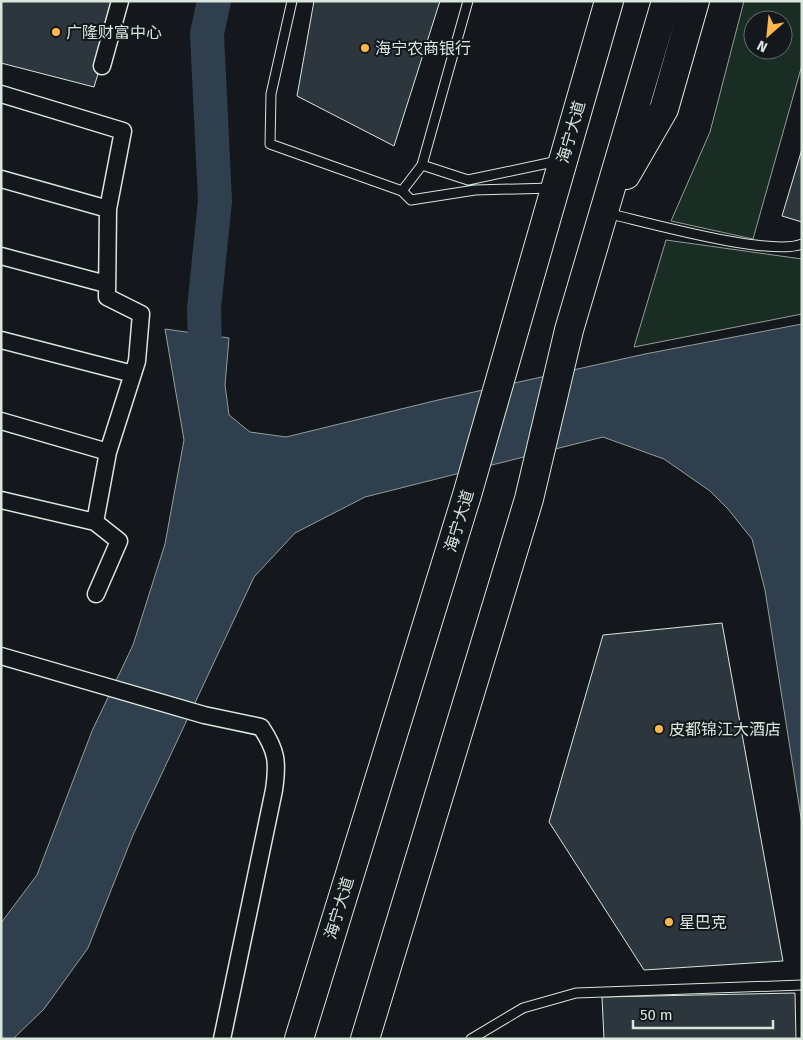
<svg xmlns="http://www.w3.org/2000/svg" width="803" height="1040" font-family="'Fira Sans','Noto Sans SC',sans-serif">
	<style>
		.green { fill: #1a2d24; stroke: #939e99; fill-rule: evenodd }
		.water { fill: #2f3f4d; stroke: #939e99 }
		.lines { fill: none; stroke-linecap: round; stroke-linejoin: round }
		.river { stroke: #2f3f4d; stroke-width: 34 }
		.building { fill: #2c363c; stroke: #d8e6dc }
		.service-casing { stroke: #d8e6dc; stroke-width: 11 }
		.minor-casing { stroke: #d8e6dc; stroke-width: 19 }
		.trunk-casing { stroke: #d8e6dc; stroke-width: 30 }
		.service { stroke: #14181c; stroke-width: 9 }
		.minor { stroke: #14181c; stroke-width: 16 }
		.trunk { stroke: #14181c; stroke-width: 28 }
		.poi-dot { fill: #ffb74d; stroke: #14181c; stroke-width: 2 }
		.labels { text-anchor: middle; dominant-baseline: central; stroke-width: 4; stroke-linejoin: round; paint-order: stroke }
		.poi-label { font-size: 16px; fill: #d8e6dc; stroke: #14181c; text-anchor: start }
		.street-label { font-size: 16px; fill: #d8e6dc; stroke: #14181c }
	</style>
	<rect width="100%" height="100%" fill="#14181c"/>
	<path class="green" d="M744 1H802V65L753 239 671 221 710 132ZM753 20H783V50H753Z
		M666 240 802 259V314L634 347Z"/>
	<path class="water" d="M802 324V824L765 590 752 539 728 509 710 491 664 459 603 437 365 497 295 533 254 577 133 835 88 948 44 1009 13 1039H1V923L37 875 92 731 133 645 165 544 184 440 165 329 229 338 225 385 229 415 250 432 286 437 438 400 645 354Z"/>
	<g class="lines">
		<path class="river" d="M206 379 204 308 215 201 207 34 214 1"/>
	</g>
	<path class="building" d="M1 1H120L94 87 1 63Z
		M314 1H440L394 146 297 96Z
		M802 149V222L782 216Z
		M722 623 783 961 644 970 549 822 603 635Z
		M795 993 796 1039H604L602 997Z"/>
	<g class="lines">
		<g class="service-casing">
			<path id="service" d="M292 1 271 94 270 144 402 191 422 165 468 1
				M422 165 468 180 558 161
				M402 191 411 200 475 190 552 188
				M606 213C646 222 769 257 802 244
				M471 1039 523 1008 576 993 802 985"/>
		</g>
		<g class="minor-casing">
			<path id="minor" d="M102 66 120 1
				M1 94 123 131 108 209 107 297 141 314 137 361 108 452 95 522 119 541 96 594
				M1 179 108 209
				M1 256 106 284
				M1 340 133 374
				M1 421 108 452
				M1 500 95 522
				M1 656 204 715 261 727C277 751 278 762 274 790L222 1039"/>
		</g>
		<g class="trunk-casing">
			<path id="trunk" d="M626 175 664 109 695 1
				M299 1039 467 495 609 1
				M365 1039 529 499 569 330 666 1"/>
		</g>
		<use href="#service" class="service"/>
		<use href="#minor" class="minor"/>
		<use href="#trunk" class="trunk"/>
	</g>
	<g class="poi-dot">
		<circle cx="56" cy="32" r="5"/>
		<circle cx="365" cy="48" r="5"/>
		<circle cx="659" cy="729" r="5"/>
		<circle cx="669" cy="922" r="5"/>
	</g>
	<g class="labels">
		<g class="poi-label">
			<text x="66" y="32">广隆财富中心</text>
			<text x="375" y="48">海宁农商银行</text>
			<text x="669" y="729">皮都锦江大酒店</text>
			<text x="679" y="922">星巴克</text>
		</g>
		<g class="street-label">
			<text transform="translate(571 132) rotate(-74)">海宁大道</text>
			<text transform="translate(459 521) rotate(-73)">海宁大道</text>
			<text transform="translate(339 908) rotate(-73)">海宁大道</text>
		</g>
	</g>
	<rect width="803" height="1040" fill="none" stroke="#d8e6dc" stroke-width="5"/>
	<g transform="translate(768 35) rotate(207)"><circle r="24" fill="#14181c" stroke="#626a69"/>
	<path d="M0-4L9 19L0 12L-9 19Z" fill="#ffb74d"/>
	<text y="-8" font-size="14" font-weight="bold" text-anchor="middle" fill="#d8e6dc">N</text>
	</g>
	<path d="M633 1020v8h140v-8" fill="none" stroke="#d8e6dc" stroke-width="2.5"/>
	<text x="640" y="1020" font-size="15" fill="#d8e6dc" stroke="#14181c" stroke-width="4" paint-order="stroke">50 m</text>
</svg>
